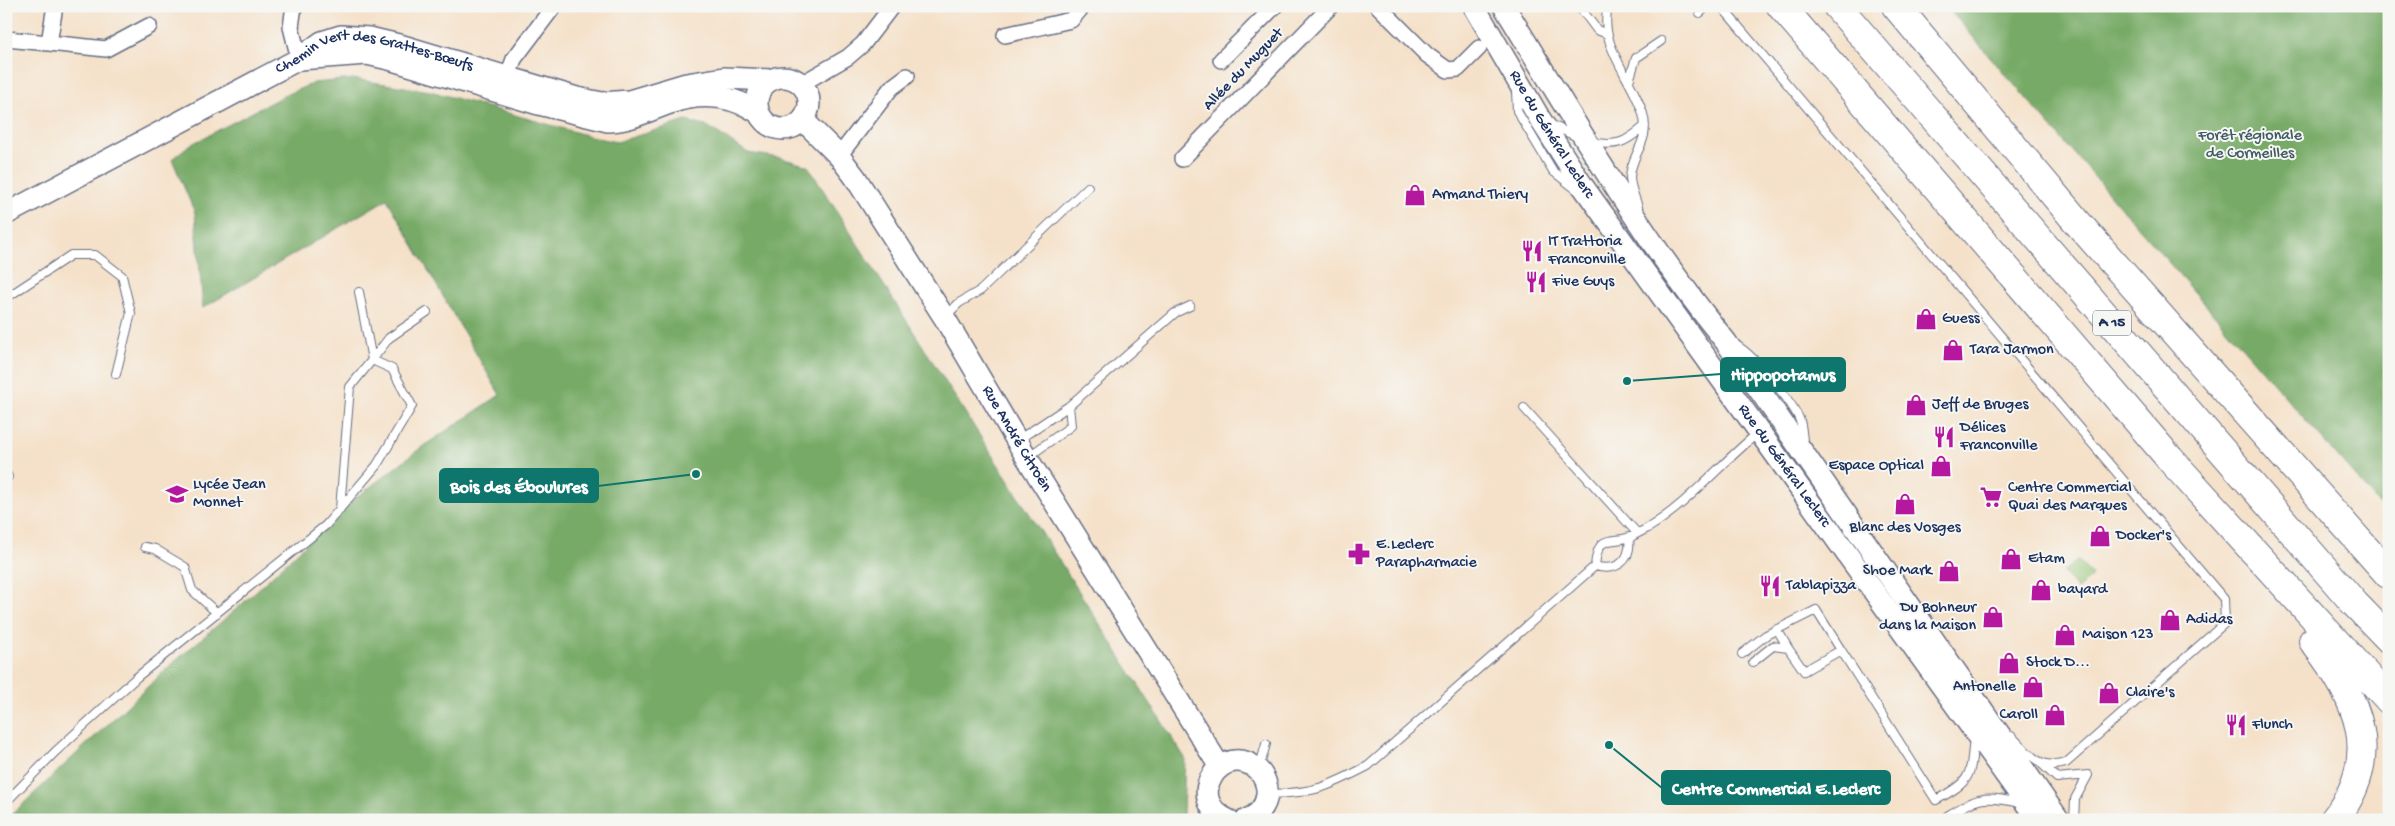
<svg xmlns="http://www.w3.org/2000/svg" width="2395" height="826" font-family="'Gochi Hand',sans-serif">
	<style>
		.green { fill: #94c574; stroke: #587a69 }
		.forest { fill: #7a6; stroke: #496c62 }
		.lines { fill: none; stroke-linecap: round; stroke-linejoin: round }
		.lane-casing { stroke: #676d83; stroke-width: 10 }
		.street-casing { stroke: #676d83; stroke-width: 18 }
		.secondary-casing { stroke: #676d83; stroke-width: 24 }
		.highway-casing { stroke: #676d83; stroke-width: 30 }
		.lane { stroke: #fff; stroke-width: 8 }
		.street { stroke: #fff; stroke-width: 15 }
		.secondary { stroke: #fff; stroke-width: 21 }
		.highway { stroke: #fff; stroke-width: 28 }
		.labels { text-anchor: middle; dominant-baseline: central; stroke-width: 4; stroke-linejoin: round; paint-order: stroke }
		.shield { fill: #f6f6f2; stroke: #5d6b8a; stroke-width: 1 }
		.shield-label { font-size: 15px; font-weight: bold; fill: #1b2f5e }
		.street-label { font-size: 16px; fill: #1b2f5e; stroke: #f6f6f2 }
		.park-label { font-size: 16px; fill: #3f5c65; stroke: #f6f6f2 }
		.poi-label { font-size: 16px; fill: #1b2f5e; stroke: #f6f6f2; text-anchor: start }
		.leader { fill: none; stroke: #0f766e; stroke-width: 2 }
		.callout-dot { fill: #0f766e; stroke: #f6f6f2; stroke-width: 2 }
		.callout { fill: #0f766e; stroke: #0f766e; stroke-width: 2 }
		.callout-label { font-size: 18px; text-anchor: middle; font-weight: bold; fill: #fff }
	</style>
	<rect width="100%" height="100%" fill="#f6f6f2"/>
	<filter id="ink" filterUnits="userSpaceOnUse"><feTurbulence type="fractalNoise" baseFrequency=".02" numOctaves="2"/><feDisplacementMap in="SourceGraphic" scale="10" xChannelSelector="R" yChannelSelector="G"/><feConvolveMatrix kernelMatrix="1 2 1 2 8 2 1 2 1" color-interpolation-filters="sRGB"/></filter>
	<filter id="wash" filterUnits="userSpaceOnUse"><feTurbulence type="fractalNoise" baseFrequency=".0096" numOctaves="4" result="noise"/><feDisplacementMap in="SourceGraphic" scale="20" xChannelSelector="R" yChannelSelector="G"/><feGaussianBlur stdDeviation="1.12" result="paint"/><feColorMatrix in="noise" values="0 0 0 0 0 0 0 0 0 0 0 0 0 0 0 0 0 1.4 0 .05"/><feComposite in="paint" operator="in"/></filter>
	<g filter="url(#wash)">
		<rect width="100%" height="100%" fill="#f5e1c9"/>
		<path class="green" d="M2078 560 2092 576 2077 589 2063 572Z"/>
		<path class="forest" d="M1946 6H2389V516Z
			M353 79 430 91 593 137 617 142 686 121 709 127 748 153 781 158 808 166 1185 758 1183 816 1187 820H6L172 664 241 605 353 500 422 447 500 395 387 199 203 308 195 213 172 159 188 146 285 95 314 83Z"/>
	</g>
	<g filter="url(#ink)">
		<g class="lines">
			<g class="lane-casing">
				<path id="lane" d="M1579 6 1597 30 1605 33
					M1608 6C1598 46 1632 77 1643 114 1651 142 1631 153 1630 177 1630 187 1635 197 1638 207
					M1721 6 2224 599 2225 623 2066 763C2039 771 2029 753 2011 736
					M1700 13 1707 6
					M1629 81 1636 58 1661 41
					M1516 91 1517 111 1553 171 1576 189
					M1550 124 1577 137
					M1590 142C1617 147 1625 143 1645 126
					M359 292 372 360
					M6 298 71 255H95L122 276 131 313 116 374
					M946 316 959 303 981 290 1088 187
					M1735 345C1751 351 1794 404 1800 421 1802 427 1802 434 1803 440
					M372 360 389 338 427 312
					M1524 408 1637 533
					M1018 440 1069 406 1175 313 1190 306
					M1028 457 1071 426 1069 406
					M6 473 8 477
					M145 547 155 549 185 567 192 590 217 613
					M1595 566C1617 572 1632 561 1629 537
					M1777 629 1788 648
					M1742 654 1766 635 1816 610 1841 650
					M1753 662 1773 646 1788 648 1804 671 1841 650 1936 800C1973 780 1970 777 1974 737
					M2042 764 2057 778 2088 775 2075 799 2074 820
					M1259 769 1266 744
					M1269 794C1315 793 1328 787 1368 766L1595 566C1598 533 1609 544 1631 537 1636 534 1642 531 1648 528 1689 503 1721 463 1758 433
					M6 802 55 752 137 677 326 525 377 465 412 406 392 369 372 360 350 387 340 509
					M1947 816C1979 797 1982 795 2020 803"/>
			</g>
			<g class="street-casing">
				<path id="street" d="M55 6 49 43 106 49 149 26
					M294 6 291 27 299 59
					M1378 6 1427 55 1448 70 1458 69 1479 48
					M1005 35 1071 20 1083 6
					M6 39 49 43
					M1221 60 1275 6
					M801 84 848 57 863 44 892 6
					M505 85 514 59 554 6
					M839 156 891 88 907 76
					M1182 159 1331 6"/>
			</g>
			<g class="secondary-casing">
				<g id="secondary">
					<path id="s1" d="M1474 6 1540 119 1582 185 2038 820"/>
					<path d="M1504 6C1574 121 1642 238 1726 342L2059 820"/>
					<path d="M299 59 367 54 389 59 535 103 608 121C630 121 649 110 670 103 701 92 731 95 758 112"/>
					<circle cx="783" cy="103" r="26"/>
					<path id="s2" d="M803 120 839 156 855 177 944 317 1027 458 1220 767"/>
					<path id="s3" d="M6 214 299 59 322 42 341 36 369 38 403 46 577 98 602 103 629 101 686 84 724 78 771 80"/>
					<path d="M1228 820C1181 799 1224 738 1258 770 1264 776 1268 786 1267 794 1266 807 1257 816 1246 820"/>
				</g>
			</g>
			<g class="highway-casing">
				<path id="highway" d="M1781 6 2170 459 2389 700
					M1837 6 2355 604 2389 639
					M1896 6 2077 222 2389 575
					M2313 641C2358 699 2385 755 2334 820"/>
			</g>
			<use href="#lane" class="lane"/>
			<use href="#street" class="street"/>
			<use href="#secondary" class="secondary"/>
			<use href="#highway" class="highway"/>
		</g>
	</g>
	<defs>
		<g id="shop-bare" transform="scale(1.725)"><path d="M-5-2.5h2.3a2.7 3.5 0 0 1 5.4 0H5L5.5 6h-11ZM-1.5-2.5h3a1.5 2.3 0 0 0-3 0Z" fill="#b5179e" stroke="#f6f6f2" stroke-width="2.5" paint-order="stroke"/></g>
		<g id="restaurant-bare" transform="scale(1.725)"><path d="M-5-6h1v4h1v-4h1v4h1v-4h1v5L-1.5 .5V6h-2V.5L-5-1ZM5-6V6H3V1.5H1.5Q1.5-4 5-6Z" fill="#b5179e" stroke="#f6f6f2" stroke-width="2.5" paint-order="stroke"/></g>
		<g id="school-bare" transform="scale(1.725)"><path d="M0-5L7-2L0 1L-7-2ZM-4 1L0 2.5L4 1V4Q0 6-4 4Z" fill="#b5179e" stroke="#f6f6f2" stroke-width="2.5" paint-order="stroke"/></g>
		<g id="supermarket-bare" transform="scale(1.725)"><path d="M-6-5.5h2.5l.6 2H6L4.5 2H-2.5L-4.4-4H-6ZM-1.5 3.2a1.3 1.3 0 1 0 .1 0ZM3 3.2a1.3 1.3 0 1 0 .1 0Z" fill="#b5179e" stroke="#f6f6f2" stroke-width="2.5" paint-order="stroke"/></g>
		<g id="pharmacy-bare" transform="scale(1.725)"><path d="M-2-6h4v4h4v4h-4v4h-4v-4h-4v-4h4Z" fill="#b5179e" stroke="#f6f6f2" stroke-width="2.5" paint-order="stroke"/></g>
	</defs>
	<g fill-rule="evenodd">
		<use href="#shop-bare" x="1415" y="195"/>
		<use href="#restaurant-bare" x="1532" y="251"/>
		<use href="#restaurant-bare" x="1536" y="282"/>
		<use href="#shop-bare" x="1926" y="319"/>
		<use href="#shop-bare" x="1953" y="350"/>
		<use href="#shop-bare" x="1916" y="405"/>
		<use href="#restaurant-bare" x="1944" y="437"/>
		<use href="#shop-bare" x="1941" y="466"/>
		<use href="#school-bare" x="177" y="494"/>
		<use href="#supermarket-bare" x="1991" y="497"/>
		<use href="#shop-bare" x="1905" y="504"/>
		<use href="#shop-bare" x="2100" y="536"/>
		<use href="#pharmacy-bare" x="1359" y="554"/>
		<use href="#shop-bare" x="2011" y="559"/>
		<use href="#shop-bare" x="1949" y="571"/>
		<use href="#restaurant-bare" x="1770" y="586"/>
		<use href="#shop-bare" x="2041" y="590"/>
		<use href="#shop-bare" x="1993" y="617"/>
		<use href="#shop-bare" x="2170" y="620"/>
		<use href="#shop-bare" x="2065" y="635"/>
		<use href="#shop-bare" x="2009" y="663"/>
		<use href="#shop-bare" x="2033" y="687"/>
		<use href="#shop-bare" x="2109" y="693"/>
		<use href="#shop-bare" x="2055" y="715"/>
		<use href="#restaurant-bare" x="2236" y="725"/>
	</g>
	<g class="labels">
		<rect class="shield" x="2093" y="310.5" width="38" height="25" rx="4"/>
		<g class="shield-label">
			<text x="2112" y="323">A 15</text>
		</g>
		<g class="street-label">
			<text transform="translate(1244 70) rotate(-46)">Allée du Muguet</text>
			<text stroke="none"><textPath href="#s3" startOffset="411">Chemin Vert des Grattes-Bœufs</textPath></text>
			<text stroke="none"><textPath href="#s1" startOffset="150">Rue du Général Leclerc</textPath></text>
			<text stroke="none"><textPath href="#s2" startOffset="385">Rue André Citroën</textPath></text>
			<text stroke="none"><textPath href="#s1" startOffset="555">Rue du Général Leclerc</textPath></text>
		</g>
		<g class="park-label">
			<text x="2250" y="136">Forêt régionale<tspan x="2250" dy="18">de Cormeilles</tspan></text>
		</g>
		<g class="poi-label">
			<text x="1432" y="195">Armand Thiery</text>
			<text x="1548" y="242">IT Trattoria<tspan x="1548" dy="18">Franconville</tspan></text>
			<text x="1552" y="282">Five Guys</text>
			<text x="1942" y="319">Guess</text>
			<text x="1970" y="350">Tara Jarmon</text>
			<text x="1932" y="405">Jeff de Bruges</text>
			<text x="1960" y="428">Délices<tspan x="1960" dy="18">Franconville</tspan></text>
			<text x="1924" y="466" text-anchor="end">Espace Optical</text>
			<text x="193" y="485">Lycée Jean<tspan x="193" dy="18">Monnet</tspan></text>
			<text x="2008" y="488">Centre Commercial<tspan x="2008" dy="18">Quai des Marques</tspan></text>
			<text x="1905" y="528" text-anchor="middle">Blanc des Vosges</text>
			<text x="2116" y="536">Docker's</text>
			<text x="1376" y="545">E.Leclerc<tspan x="1376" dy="18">Parapharmacie</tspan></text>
			<text x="2028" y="559">Etam</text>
			<text x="1932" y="571" text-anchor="end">Shoe Mark</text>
			<text x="1786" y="586">Tablapizza</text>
			<text x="2058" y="590">bayard</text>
			<text x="1976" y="608" text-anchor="end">Du Bohneur<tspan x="1976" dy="18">dans la Maison</tspan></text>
			<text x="2186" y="620">Adidas</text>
			<text x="2082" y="635">Maison 123</text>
			<text x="2026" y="663">Stock D...</text>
			<text x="2016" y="687" text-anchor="end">Antonelle</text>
			<text x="2126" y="693">Claire's</text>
			<text x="2038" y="715" text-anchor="end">Caroll</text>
			<text x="2252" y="725">Flunch</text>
		</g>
	</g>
	<path class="leader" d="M1627 381L1721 374M696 474L598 486M1609 745L1662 788"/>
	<g class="callout-dot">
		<circle cx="1627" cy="381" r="5"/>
		<circle cx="696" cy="474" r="5"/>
		<circle cx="1609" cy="745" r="5"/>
	</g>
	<g class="callout">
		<rect x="1721" y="358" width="124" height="33" rx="5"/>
		<rect x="440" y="469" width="158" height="33" rx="5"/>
		<rect x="1662" y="771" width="228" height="33" rx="5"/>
	</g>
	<g class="callout-label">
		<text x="1783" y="380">Hippopotamus</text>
		<text x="519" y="492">Bois des Éboulures</text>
		<text x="1776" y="794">Centre Commercial E.Leclerc</text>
	</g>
	<rect width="2395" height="826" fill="none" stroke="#f6f6f2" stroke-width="25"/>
</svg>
